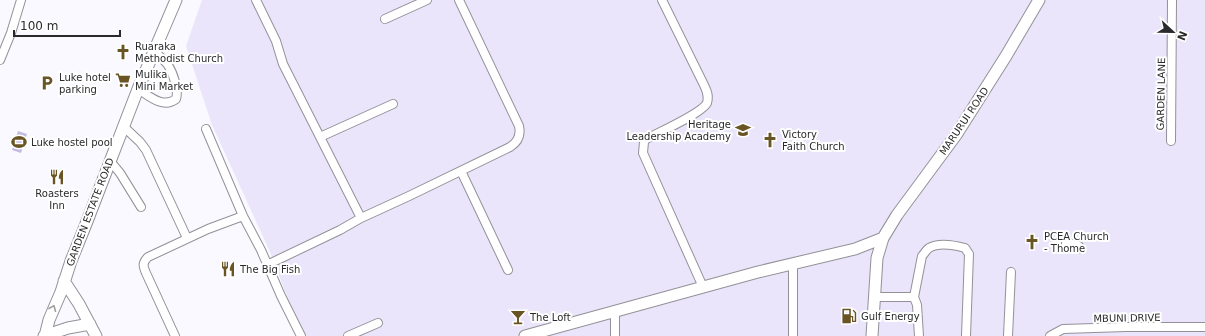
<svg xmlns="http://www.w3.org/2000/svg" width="1205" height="336" font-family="'DejaVu Sans',sans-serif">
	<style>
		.green { fill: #eae5fa }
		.water { fill: #c4bbe2 }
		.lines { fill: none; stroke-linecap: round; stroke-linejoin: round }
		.street-casing { stroke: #939197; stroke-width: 10 }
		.secondary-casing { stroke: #939197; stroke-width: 13 }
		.street { stroke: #fff; stroke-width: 8 }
		.secondary { stroke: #fff; stroke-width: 11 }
		.oneway { stroke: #9f9fa0 }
		.labels { text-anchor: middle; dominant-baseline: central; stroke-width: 4; stroke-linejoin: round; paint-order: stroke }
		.poi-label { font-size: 10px; fill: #2a2a2c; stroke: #fff; text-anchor: start }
		.street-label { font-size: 10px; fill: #2a2a2c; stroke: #fff }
	</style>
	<rect width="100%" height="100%" fill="#faf9ff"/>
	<path class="green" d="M202 0H1205V336H302L270 252 212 125 186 46Z"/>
	<path class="water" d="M18 131 27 134 21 153 12 150Z"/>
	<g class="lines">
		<g class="street-casing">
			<path id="street" d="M256 0 276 41 283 64 361 218 340 230 271 263 267 264
				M662 0 704 85C707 91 709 96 707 103 702 113 658 133 646 139L644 142 643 153 703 287
				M385 19 427 0
				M0 60 11 33 21 0
				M138 89C149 96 163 109 176 99 179 90 173 73 168 65 164 60 158 55 154 50
				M123 126 140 142 146 150 187 238
				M206 129 243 216 261 250 281 296 301 336
				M320 137 393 104
				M1171 141 1172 0
				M110 161 120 173 141 207
				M461 171 508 270
				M361 218 409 196 510 147C518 142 521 135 519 126L459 0
				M1066 243 1075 244 1079 246V249
				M793 263V336
				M874 297H914L917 305 919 336
				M914 297 922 256C925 253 926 250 929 248 939 242 954 245 965 248L969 254 966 336
				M175 336 146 273C143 266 142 263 148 257L208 229 243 216
				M348 336 378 323
				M615 336V311
				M1008 336 1011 272
				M1050 336 1063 329 1126 327H1205"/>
		</g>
		<g class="secondary-casing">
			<path id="secondary" d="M64 281 79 304 96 336
				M44 336 68 328 90 324
				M45 336 49 320 61 292 71 261 86 224 138 89 176 0
				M525 336 758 272 855 249 883 238
				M872 336 877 258 883 238 897 215 956 135 1006 56 1039 0"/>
		</g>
		<use href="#street" class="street"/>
		<use href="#secondary" class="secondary"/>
	</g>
	<defs><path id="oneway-chevron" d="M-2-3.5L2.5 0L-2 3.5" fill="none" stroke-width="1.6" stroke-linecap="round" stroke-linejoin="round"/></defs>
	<use class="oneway" href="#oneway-chevron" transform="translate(53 308) rotate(-68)"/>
	<defs>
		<g id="church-bare" transform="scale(1.2)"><path d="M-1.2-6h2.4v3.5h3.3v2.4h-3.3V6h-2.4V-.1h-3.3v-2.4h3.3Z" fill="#695423" stroke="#fff" stroke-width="2.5" paint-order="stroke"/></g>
		<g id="supermarket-bare" transform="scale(1.2)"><path d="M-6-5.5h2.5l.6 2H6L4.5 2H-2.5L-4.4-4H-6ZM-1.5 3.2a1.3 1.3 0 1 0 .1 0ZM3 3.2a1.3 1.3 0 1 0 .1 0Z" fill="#695423" stroke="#fff" stroke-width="2.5" paint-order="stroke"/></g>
		<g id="parking-bare" transform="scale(1.2)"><path d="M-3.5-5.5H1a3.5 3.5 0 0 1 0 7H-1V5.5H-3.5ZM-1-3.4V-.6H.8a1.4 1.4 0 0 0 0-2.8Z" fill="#695423" stroke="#fff" stroke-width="2.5" paint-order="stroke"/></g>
		<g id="school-bare" transform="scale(1.2)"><path d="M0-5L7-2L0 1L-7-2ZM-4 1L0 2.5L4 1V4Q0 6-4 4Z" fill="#695423" stroke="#fff" stroke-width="2.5" paint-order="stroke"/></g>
		<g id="stadium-bare" transform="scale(1.2)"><path d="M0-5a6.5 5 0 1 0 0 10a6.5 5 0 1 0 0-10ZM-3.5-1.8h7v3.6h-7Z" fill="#695423" stroke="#fff" stroke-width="2.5" paint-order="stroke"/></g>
		<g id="restaurant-bare" transform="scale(1.2)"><path d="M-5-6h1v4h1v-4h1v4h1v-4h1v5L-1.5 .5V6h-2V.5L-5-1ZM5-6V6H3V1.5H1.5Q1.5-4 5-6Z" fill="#695423" stroke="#fff" stroke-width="2.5" paint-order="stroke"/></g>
		<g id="fuel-bare" transform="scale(1.2)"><path d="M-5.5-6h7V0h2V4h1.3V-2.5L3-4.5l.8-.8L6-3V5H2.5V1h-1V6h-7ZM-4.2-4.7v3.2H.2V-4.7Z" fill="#695423" stroke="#fff" stroke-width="2.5" paint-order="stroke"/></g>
		<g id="bar-bare" transform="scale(1.2)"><path d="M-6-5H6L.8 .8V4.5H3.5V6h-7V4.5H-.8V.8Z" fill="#695423" stroke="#fff" stroke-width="2.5" paint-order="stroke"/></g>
	</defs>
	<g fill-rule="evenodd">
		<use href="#church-bare" x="123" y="52"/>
		<use href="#supermarket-bare" x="123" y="80"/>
		<use href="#parking-bare" x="47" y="83"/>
		<use href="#school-bare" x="743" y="130"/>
		<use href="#church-bare" x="770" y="140"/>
		<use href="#stadium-bare" x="19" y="142"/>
		<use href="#restaurant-bare" x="57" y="177"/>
		<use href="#church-bare" x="1032" y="242"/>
		<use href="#restaurant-bare" x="228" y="269"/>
		<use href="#fuel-bare" x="849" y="316"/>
		<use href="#bar-bare" x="518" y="317"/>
	</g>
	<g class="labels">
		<g class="poi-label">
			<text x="135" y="46">Ruaraka<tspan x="135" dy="12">Methodist Church</tspan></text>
			<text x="135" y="74">Mulika<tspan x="135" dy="12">Mini Market</tspan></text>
			<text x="59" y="77">Luke hotel<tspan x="59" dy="12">parking</tspan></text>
			<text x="731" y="124" text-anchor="end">Heritage<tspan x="731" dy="12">Leadership Academy</tspan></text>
			<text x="782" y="134">Victory<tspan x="782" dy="12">Faith Church</tspan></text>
			<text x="31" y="142">Luke hostel pool</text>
			<text x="57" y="193" text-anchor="middle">Roasters<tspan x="57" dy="12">Inn</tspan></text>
			<text x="1044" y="236">PCEA Church<tspan x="1044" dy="12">- Thome</tspan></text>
			<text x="240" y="269">The Big Fish</text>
			<text x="861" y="316">Gulf Energy</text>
			<text x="530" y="317">The Loft</text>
		</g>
		<g class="street-label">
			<text transform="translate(1161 94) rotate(-89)">GARDEN LANE</text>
			<text transform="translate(964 121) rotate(-56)">MARURUI ROAD</text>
			<text transform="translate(90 212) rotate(-69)">GARDEN ESTATE ROAD</text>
			<text transform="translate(1127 318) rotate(-1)">MBUNI DRIVE</text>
		</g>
	</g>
	<g transform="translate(1173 32) rotate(112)" stroke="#ffffff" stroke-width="3" paint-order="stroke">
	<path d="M0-3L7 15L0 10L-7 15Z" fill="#2a2a2c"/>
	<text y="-6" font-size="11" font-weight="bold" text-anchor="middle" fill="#2a2a2c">N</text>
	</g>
	<path d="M14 30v6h106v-6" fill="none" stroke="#2a2a2c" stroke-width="2"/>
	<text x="20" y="30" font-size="12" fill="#2a2a2c" stroke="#ffffff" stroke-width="3" paint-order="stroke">100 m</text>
</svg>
